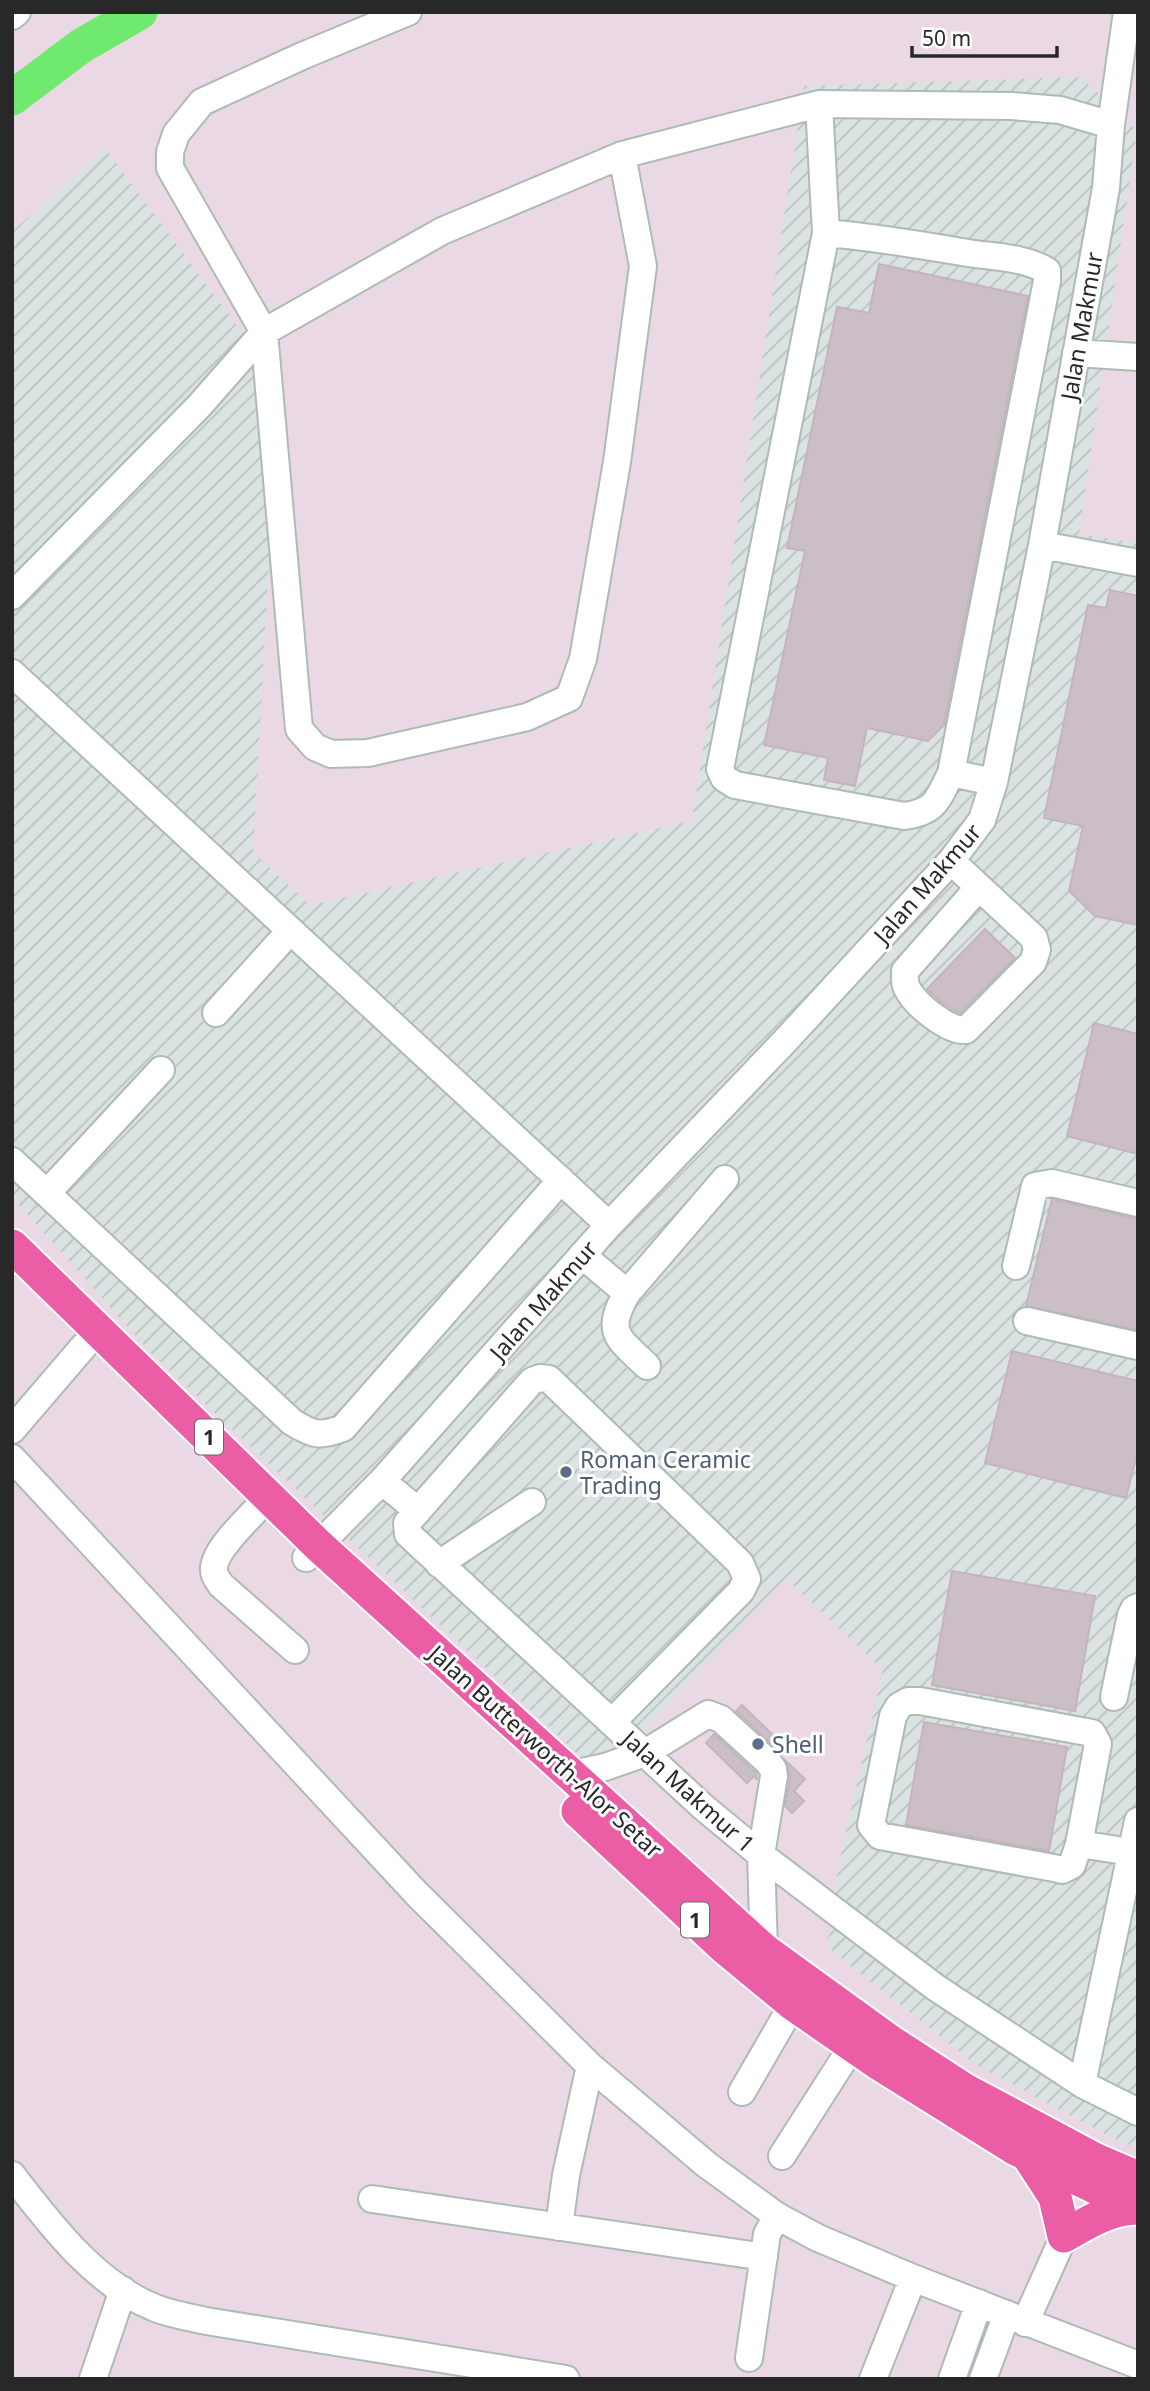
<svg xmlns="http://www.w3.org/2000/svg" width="1150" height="2391" font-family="'Noto Sans',sans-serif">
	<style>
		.industrial { fill: url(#industrial-furrows) }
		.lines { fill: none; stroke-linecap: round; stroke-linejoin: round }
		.river { stroke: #70e96f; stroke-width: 35 }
		.building { fill: #ccbec7; stroke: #c5b3be; stroke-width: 2 }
		.minor-casing { stroke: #aebbb5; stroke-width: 30 }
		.major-casing { stroke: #fff; stroke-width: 37 }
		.minor { stroke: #fff; stroke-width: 26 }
		.major { stroke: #eb5da5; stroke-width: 33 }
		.service-dot { fill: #5c6f8a; stroke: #fff; stroke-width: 2.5 }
		.labels { text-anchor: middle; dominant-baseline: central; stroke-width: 6; stroke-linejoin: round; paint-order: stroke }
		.shield { fill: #fff; stroke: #686868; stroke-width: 2 }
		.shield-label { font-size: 21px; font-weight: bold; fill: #282828 }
		.street-label { font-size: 23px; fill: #282828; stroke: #fff }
		.service-label { font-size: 23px; fill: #4e5e75; stroke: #fff; text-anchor: start }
	</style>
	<defs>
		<pattern id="industrial-furrows" width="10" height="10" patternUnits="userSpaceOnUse" patternTransform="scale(1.75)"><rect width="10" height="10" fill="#dae2e2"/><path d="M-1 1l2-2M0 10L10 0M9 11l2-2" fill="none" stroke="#bbc2c2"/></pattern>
	</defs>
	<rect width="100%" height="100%" fill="#ead9e5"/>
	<path class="industrial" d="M1081 77 1137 130 1079 534 1138 543V2149L1107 2135 976 2065 827 1947 839 1862 883 1670 786 1578 601 1776 151 1353 12 1197V232L105 148 279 382 253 852 310 905 692 821 804 86Z"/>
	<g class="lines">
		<path class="river" d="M12 98 81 46 140 12"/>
	</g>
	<path class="building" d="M879 264 1028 296 944 725 928 741 867 728 855 786 824 780 828 758 764 745 805 551 787 548 837 307 869 313Z
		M1110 590 1138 596V925L1095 916 1069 891 1083 826 1044 818 1088 605 1106 608Z
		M985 929 1015 958 960 1013 942 1003 927 989Z
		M1094 1023 1138 1034V1154L1067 1136Z
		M1052 1199 1138 1219V1330L1026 1306Z
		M1012 1351 1138 1381V1450L1126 1498 985 1463Z
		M952 1571 1095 1596 1075 1711 932 1685Z
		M742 1705 783 1745 778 1750 736 1711Z
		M924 1722 1067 1747 1049 1851 906 1825Z
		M714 1734 756 1773 757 1780 754 1776 747 1783 706 1743Z
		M786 1761 805 1779 794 1791 804 1801 792 1813 785 1806 790 1778Z"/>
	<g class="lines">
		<g class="minor-casing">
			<path id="minor" d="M12 16 17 12
				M819 104 826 233C874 237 921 245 968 253 993 257 1025 257 1047 271V281L951 773 994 782
				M1111 125 1127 12
				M826 233 720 769 724 778 735 785 904 816C936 812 938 799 951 773
				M1076 353 1138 357
				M1042 545 1138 563
				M12 596 200 405 264 332 299 729 315 747 331 754 368 753 527 717 569 698 583 659 617 462 643 266 622 155
				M12 673 609 1225
				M951 861 1034 938 1037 950 1033 962 966 1030C949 1032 914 1004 907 988 904 983 905 977 905 971L979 887
				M216 1013 290 931
				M12 1161 292 1422C313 1435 320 1437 343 1428L561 1180
				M47 1193 161 1070
				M582 1255 627 1293 725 1179
				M1016 1266 1035 1186 1052 1183 1138 1203
				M627 1293C604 1333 618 1338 647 1366
				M1027 1321 1138 1346
				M12 1430 84 1346
				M12 1458 416 1893 590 2066 707 2165 777 2216 818 2238 913 2278 1138 2365
				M382 1481 418 1511
				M254 1512C242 1525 212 1553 214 1571 214 1576 218 1580 221 1585L295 1650
				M306 1558 382 1481 609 1225 785 1041 951 861 982 820 994 782 1042 545 1106 188 1111 125 1060 110 1011 106 819 104 622 155 442 231 264 332 170 168V152L176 134 202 102 302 56 408 12
				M439 1564 532 1502
				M1114 1697 1131 1615 1134 1609 1138 1607
				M908 1701H920L1092 1733 1098 1744 1079 1844 1072 1865 1062 1870 1054 1868 880 1836 871 1825 893 1716 899 1706Z
				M613 1721 741 1591 747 1579 740 1563 549 1379 540 1378 532 1381 407 1523 408 1534 702 1806 761 1855 935 1987 1082 2084 1138 2112
				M572 1774 605 1767 645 1753 708 1714 721 1719 768 1762 773 1769 774 1776 761 1855 764 1950
				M1079 1844 1131 1852
				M1082 2084 1138 1821
				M742 2092 793 2004
				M782 2156 853 2045
				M12 2175C50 2224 94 2283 153 2307 169 2314 189 2317 206 2321L566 2379
				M372 2199 764 2257
				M559 2227 566 2175 590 2066
				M1025 2323 1064 2236
				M749 2358 767 2234 777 2216
				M93 2379 123 2290
				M873 2379 913 2278
				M952 2379 979 2303
				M983 2379 1007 2314"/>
		</g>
		<g class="major-casing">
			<path id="major" d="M12 1246 318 1545 764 1950 891 2042 965 2090 1096 2160 1138 2178
				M578 1811 724 1947 793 2004 878 2063 1016 2149 1138 2208
				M1029 2157 1055 2197 1064 2236C1087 2223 1110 2208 1138 2208"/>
		</g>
		<use href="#minor" class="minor"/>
		<use href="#major" class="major"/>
	</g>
	<g class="service-dot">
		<circle cx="566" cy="1472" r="7"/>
		<circle cx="758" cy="1744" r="7"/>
	</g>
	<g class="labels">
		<g class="shield">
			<rect x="195" y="1419.5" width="28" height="35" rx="5"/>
			<rect x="681" y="1902.5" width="28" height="35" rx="5"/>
		</g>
		<g class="shield-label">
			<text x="209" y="1437">1</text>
			<text x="695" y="1920">1</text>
		</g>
		<g class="street-label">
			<text transform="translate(1081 326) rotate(-80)">Jalan Makmur</text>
			<text transform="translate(927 883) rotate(-49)">Jalan Makmur</text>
			<text transform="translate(543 1300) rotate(-49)">Jalan Makmur</text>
			<text transform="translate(546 1751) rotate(42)">Jalan Butterworth-Alor Setar</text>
			<text transform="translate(689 1791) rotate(42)">Jalan Makmur 1</text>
		</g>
		<g class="service-label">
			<text x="580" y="1459">Roman Ceramic<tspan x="580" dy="26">Trading</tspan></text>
			<text x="772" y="1744">Shell</text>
		</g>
	</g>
	<rect width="1150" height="2391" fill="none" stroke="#282828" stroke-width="28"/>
	<path d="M912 46v10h145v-10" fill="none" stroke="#282828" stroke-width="3.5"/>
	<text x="922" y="46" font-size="21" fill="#282828" stroke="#ffffff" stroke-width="5" paint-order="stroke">50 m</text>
</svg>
